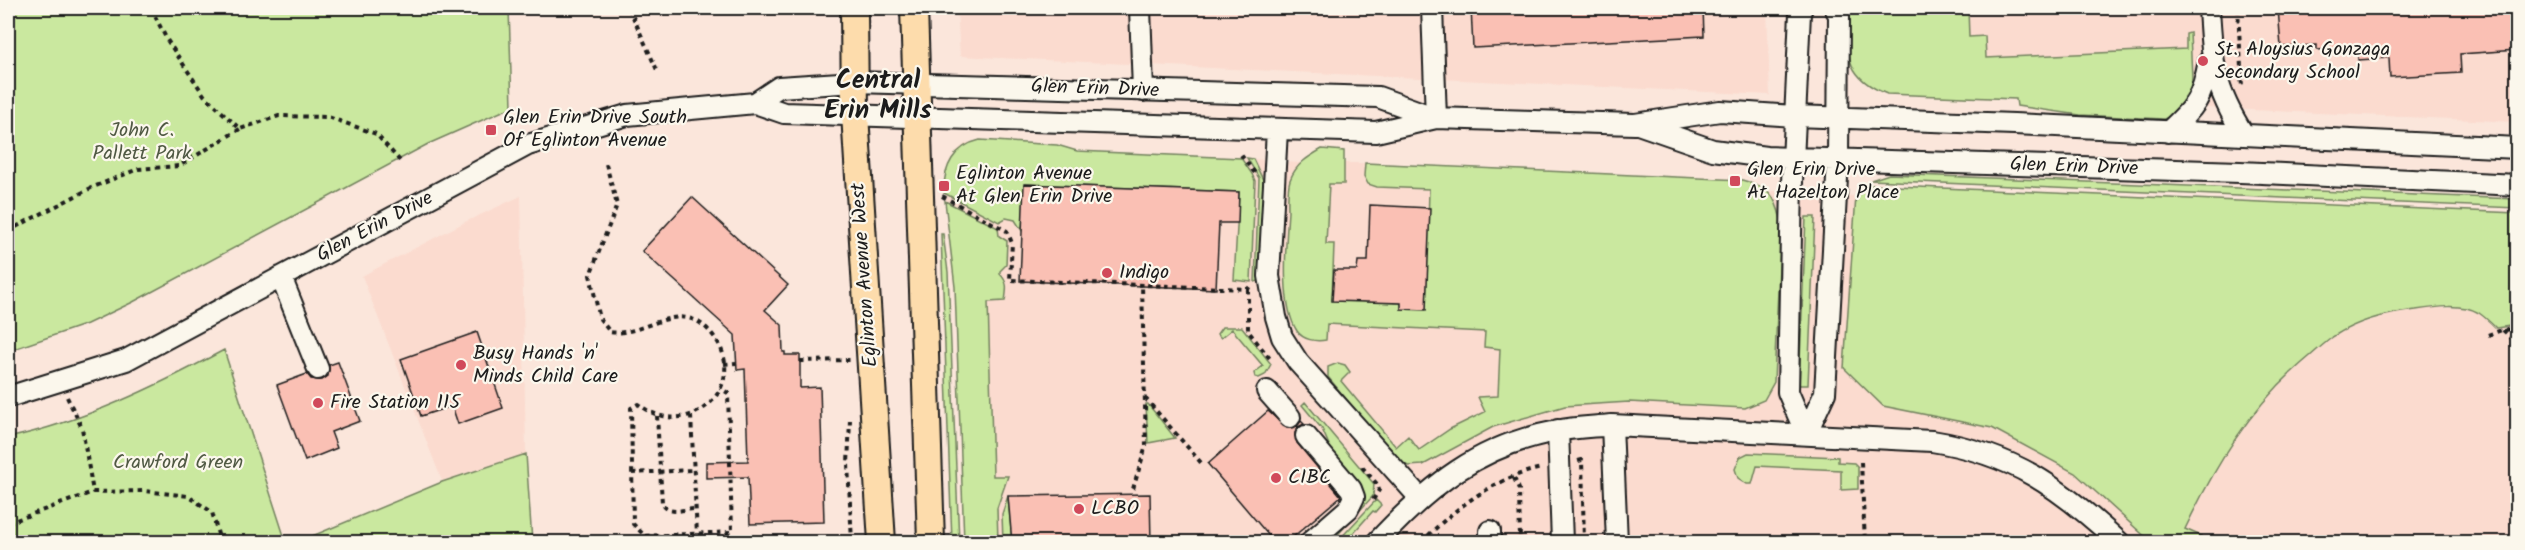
<svg xmlns="http://www.w3.org/2000/svg" width="2525" height="550" font-family="Kalam,sans-serif">
	<style>
		.built { fill: #fbdbcf }
		.green { fill: #cae89f; stroke: #73825e; stroke-width: 1.5 }
		.building { fill: #fac0b4; stroke: #1c1c1c; stroke-width: 1.5 }
		.lines { fill: none; stroke-linecap: round; stroke-linejoin: round }
		.minor-casing { stroke: #1c1c1c; stroke-width: 24 }
		.major-casing { stroke: #1c1c1c; stroke-width: 30 }
		.path { stroke: #1c1c1c; stroke-width: 4; stroke-dasharray: 4.5 4.5; stroke-linecap: butt }
		.minor { stroke: #fbf7ec; stroke-width: 20 }
		.major { stroke: #fddcac; stroke-width: 26 }
		.poi-dot { fill: #d1495b; stroke: #fbf7ec; stroke-width: 2 }
		.labels { text-anchor: middle; dominant-baseline: central; stroke-width: 4.5; stroke-linejoin: round; paint-order: stroke }
		.poi-label { font-size: 20px; fill: #1c1c1c; stroke: #fbf7ec; text-anchor: start }
		.street-label { font-size: 20px; fill: #1c1c1c; stroke: #fbf7ec }
		.park-label { font-size: 20px; fill: #505943; stroke: #fbf7ec }
		.district-label { font-size: 26px; font-weight: bold; fill: #1c1c1c; stroke: #fbf7ec }
	</style>
	<rect width="100%" height="100%" fill="#fbe6db"/>
	<filter id="ink" filterUnits="userSpaceOnUse"><feTurbulence type="fractalNoise" baseFrequency=".0167" numOctaves="2"/><feDisplacementMap in="SourceGraphic" scale="12" xChannelSelector="R" yChannelSelector="G"/><feConvolveMatrix kernelMatrix="1 2 1 2 8 2 1 2 1" color-interpolation-filters="sRGB"/></filter>
	<g filter="url(#ink)">
		<path class="built" d="M957 8H1767L1770 95 960 56Z
			M1856 8H2517V122L1921 95Z
			M980 140 1057 145 1077 151 1241 158 1299 163H1365L1742 180 1762 187 1768 193 1773 191 1856 196 1844 368 1883 406 1992 428 2075 473 2151 542H964L955 287 944 180 957 151 966 143Z
			M521 196 526 454 442 481 362 276 465 222Z
			M2428 308H2461L2478 312 2496 328 2517 325V542H2199L2201 536 2185 529 2206 483 2232 442 2278 384 2334 336 2356 325 2398 312Z"/>
		<path class="green" d="M8 8H509L512 107 428 144 133 302 87 324 8 351Z
			M1847 8H1968L1969 37 1985 36 1986 58 2186 49V34L2190 33 2192 78 2191 88 2182 101 2179 112 2164 119 2080 115 2017 106 2016 99 1887 94C1841 76 1848 50 1847 8Z
			M980 140 1057 145 1077 151 1241 158 1252 174 1255 181 1251 282 1234 280 1239 192 1025 184 1022 231 1015 220 1006 218 999 222 944 193C943 167 954 146 980 140Z
			M1322 149 1344 151V184H1329L1326 244H1334L1332 300 1401 303V309H1426L1429 189 1377 187 1368 184 1364 176 1365 163 1742 180C1769 187 1775 194 1781 220L1774 382 1764 400 1745 408 1629 402 1565 406 1493 427 1423 465 1408 466 1396 459 1328 377V367L1338 363 1345 365 1350 372 1341 381 1396 447 1408 436 1419 450 1450 429 1485 412 1478 397 1498 396 1500 349 1484 347 1485 332 1327 324 1326 340C1316 342 1303 340 1297 331 1280 305 1286 243 1288 212 1288 202 1287 189 1290 180 1296 164 1308 157 1322 149Z
			M1247 158 1253 159 1263 180 1259 281 1255 282 1259 178Z
			M1889 174 2517 199V208L1871 180Z
			M1871 185 2517 213V325L2496 328C2491 323 2485 317 2479 313 2462 303 2435 307 2416 310 2389 313 2357 321 2334 336 2323 344 2313 354 2302 363 2249 409 2215 466 2185 529L2201 536 2199 542H2151L2075 473 1992 428 1883 406 1844 368 1856 196Z
			M945 201 998 228 999 236 1007 241 1006 265 1000 271V274C1008 282 1007 288 1005 301L988 302 993 476H1008L997 508 998 542H964L955 287Z
			M1806 217H1815L1808 385H1799Z
			M941 234H943L948 272 959 542H952Z
			M1222 327H1242L1271 364 1265 375 1259 378 1255 377 1254 373 1263 366 1232 329 1221 338 1217 334Z
			M224 350 286 542H8V438C85 421 155 387 224 350Z
			M1305 402 1374 484 1373 496 1331 542H1319L1357 510 1322 429 1302 405Z
			M1146 404H1148L1175 438 1148 443Z
			M1748 453 1838 457V462L1854 463 1858 467V489L1841 490V470L1757 466 1752 484H1747L1738 478 1735 469 1740 457Z
			M526 454 532 542H298L442 482Z
			M1008 496 1012 542H1003L1002 514Z
			M1376 500 1381 505 1375 512 1373 511 1345 542H1337Z"/>
		<path class="building" d="M1471 8H1703L1704 36 1473 48Z
			M2278 8H2517V50L2460 54 2461 73 2390 77 2389 58 2358 60V47L2317 50V45L2281 47Z
			M1024 184 1239 192 1238 223H1219L1216 289 1020 281Z
			M692 197 788 285 765 310 782 325 783 352H785V355H800V388L820 387 824 522 750 524 748 477 706 478V462L748 461 745 369 737 370 735 335 642 251Z
			M1370 205 1430 208 1426 310 1401 309V303L1332 301 1334 270H1357L1358 261H1368Z
			M477 332 503 408 458 424 452 406 421 416 401 359Z
			M338 362 360 421 331 432 337 448 305 461 277 385 307 374 311 379 322 380 328 376 329 365Z
			M1268 411 1287 428 1297 426 1301 421 1304 424 1298 427 1295 433 1297 443 1341 496 1286 543H1275L1208 464Z
			M1150 494 1151 543H1012L1008 496Z"/>
		<g class="lines">
			<g class="minor-casing">
				<path id="minor" d="M1140 8 1143 91
					M1432 8 1436 118
					M1802 8 1800 13 1792 182 1788 392 1806 434
					M2209 8C2212 63 2214 88 2244 135
					M755 103 779 87 855 82 1378 97 1436 118
					M1638 124 1713 150 1766 157 2240 172 2518 185
					M1277 130 1269 276 1276 317 1282 337 1298 362 1420 498
					M2168 132C2196 106 2202 99 2209 61
					M281 277 318 369
					M1267 391 1290 417
					M8 397 126 360 528 145 627 115 755 103 784 113 1376 132 1436 118 1635 124 1720 111 1795 116 2014 124 2518 148
					M1612 425 1617 542
					M1558 430 1562 542
					M1806 434 1825 393 1838 160 1839 15 1835 8
					M1306 436 1351 489 1354 497 1348 509 1310 542
					M1490 531V542
					M1377 542C1429 486 1479 445 1557 431 1575 427 1593 427 1612 425L1932 441C2014 454 2059 487 2119 542"/>
			</g>
			<g class="major-casing">
				<path id="major" d="M854 8 855 114 882 542
					M914 8 931 542"/>
			</g>
			<path class="path" d="M151 8 167 40 204 95 240 129 279 116 328 117 376 134 401 162
				M629 8 657 70
				M2238 8 2242 88
				M1241 155 1255 173
				M606 164 617 205 590 275 600 319 610 332C646 338 682 292 715 338 750 387 688 444 638 404L631 408 633 524 645 536V542
				M942 196 1007 231 1012 243 1010 280 1248 289 1251 285
				M8 231 91 188 138 169 179 166 240 129
				M1248 289V331L1272 361
				M2503 330 2518 344
				M2488 335 2502 330 2518 329
				M800 361 850 360
				M724 364 736 363
				M67 397 82 428 93 492 144 491 188 496 212 512 220 542
				M1145 398 1203 465
				M657 416 662 503C669 516 682 509 695 509
				M691 416 697 534
				M850 420 848 464 852 542
				M1578 461 1582 460 1584 542
				M1861 462 1865 542
				M1362 467 1377 484 1379 490 1373 500
				M632 473 693 470
				M1514 478 1519 489 1520 542
				M1133 489 1146 446 1142 285
				M8 523 93 492
				M727 533 728 542
				M645 536 732 532 728 393 720 388
				M1422 542C1453 509 1496 477 1542 468"/>
			<use href="#minor" class="minor"/>
			<use href="#major" class="major"/>
		</g>
	</g>
	<g class="poi-dot">
		<circle cx="2203" cy="61" r="6"/>
		<rect x="485" y="124" width="12" height="12" rx="3"/>
		<rect x="1729" y="175" width="12" height="12" rx="3"/>
		<rect x="938" y="180" width="12" height="12" rx="3"/>
		<circle cx="1107" cy="273" r="6"/>
		<circle cx="461" cy="365" r="6"/>
		<circle cx="318" cy="403" r="6"/>
		<circle cx="1276" cy="478" r="6"/>
		<circle cx="1079" cy="509" r="6"/>
	</g>
	<g class="labels">
		<g class="poi-label">
			<text x="2215" y="50">St. Aloysius Gonzaga<tspan x="2215" dy="23">Secondary School</tspan></text>
			<text x="503" y="118">Glen Erin Drive South<tspan x="503" dy="23">Of Eglinton Avenue</tspan></text>
			<text x="1747" y="170">Glen Erin Drive<tspan x="1747" dy="23">At Hazelton Place</tspan></text>
			<text x="956" y="174">Eglinton Avenue<tspan x="956" dy="23">At Glen Erin Drive</tspan></text>
			<text x="1119" y="273">Indigo</text>
			<text x="473" y="354">Busy Hands 'n'<tspan x="473" dy="23">Minds Child Care</tspan></text>
			<text x="330" y="403">Fire Station 115</text>
			<text x="1288" y="478">CIBC</text>
			<text x="1091" y="509">LCBO</text>
		</g>
		<g class="street-label">
			<text transform="translate(1095 89) rotate(2)">Glen Erin Drive</text>
			<text transform="translate(2074 167) rotate(2)">Glen Erin Drive</text>
			<text transform="translate(375 227) rotate(-28)">Glen Erin Drive</text>
			<text transform="translate(865 275) rotate(-94)">Eglinton Avenue West</text>
		</g>
		<g class="park-label">
			<text x="142" y="131">John C.<tspan x="142" dy="23">Pallett Park</tspan></text>
			<text x="178" y="463">Crawford Green</text>
		</g>
		<g class="district-label">
			<text x="878" y="81">Central<tspan x="878" dy="30">Erin Mills</tspan></text>
		</g>
	</g>
	<rect width="2525" height="550" fill="none" stroke="#fbf7ec" stroke-width="30"/>
	<rect x="15" y="15" width="2495" height="520" fill="none" stroke="#1c1c1c" stroke-width="2" filter="url(#ink)"/>
</svg>
